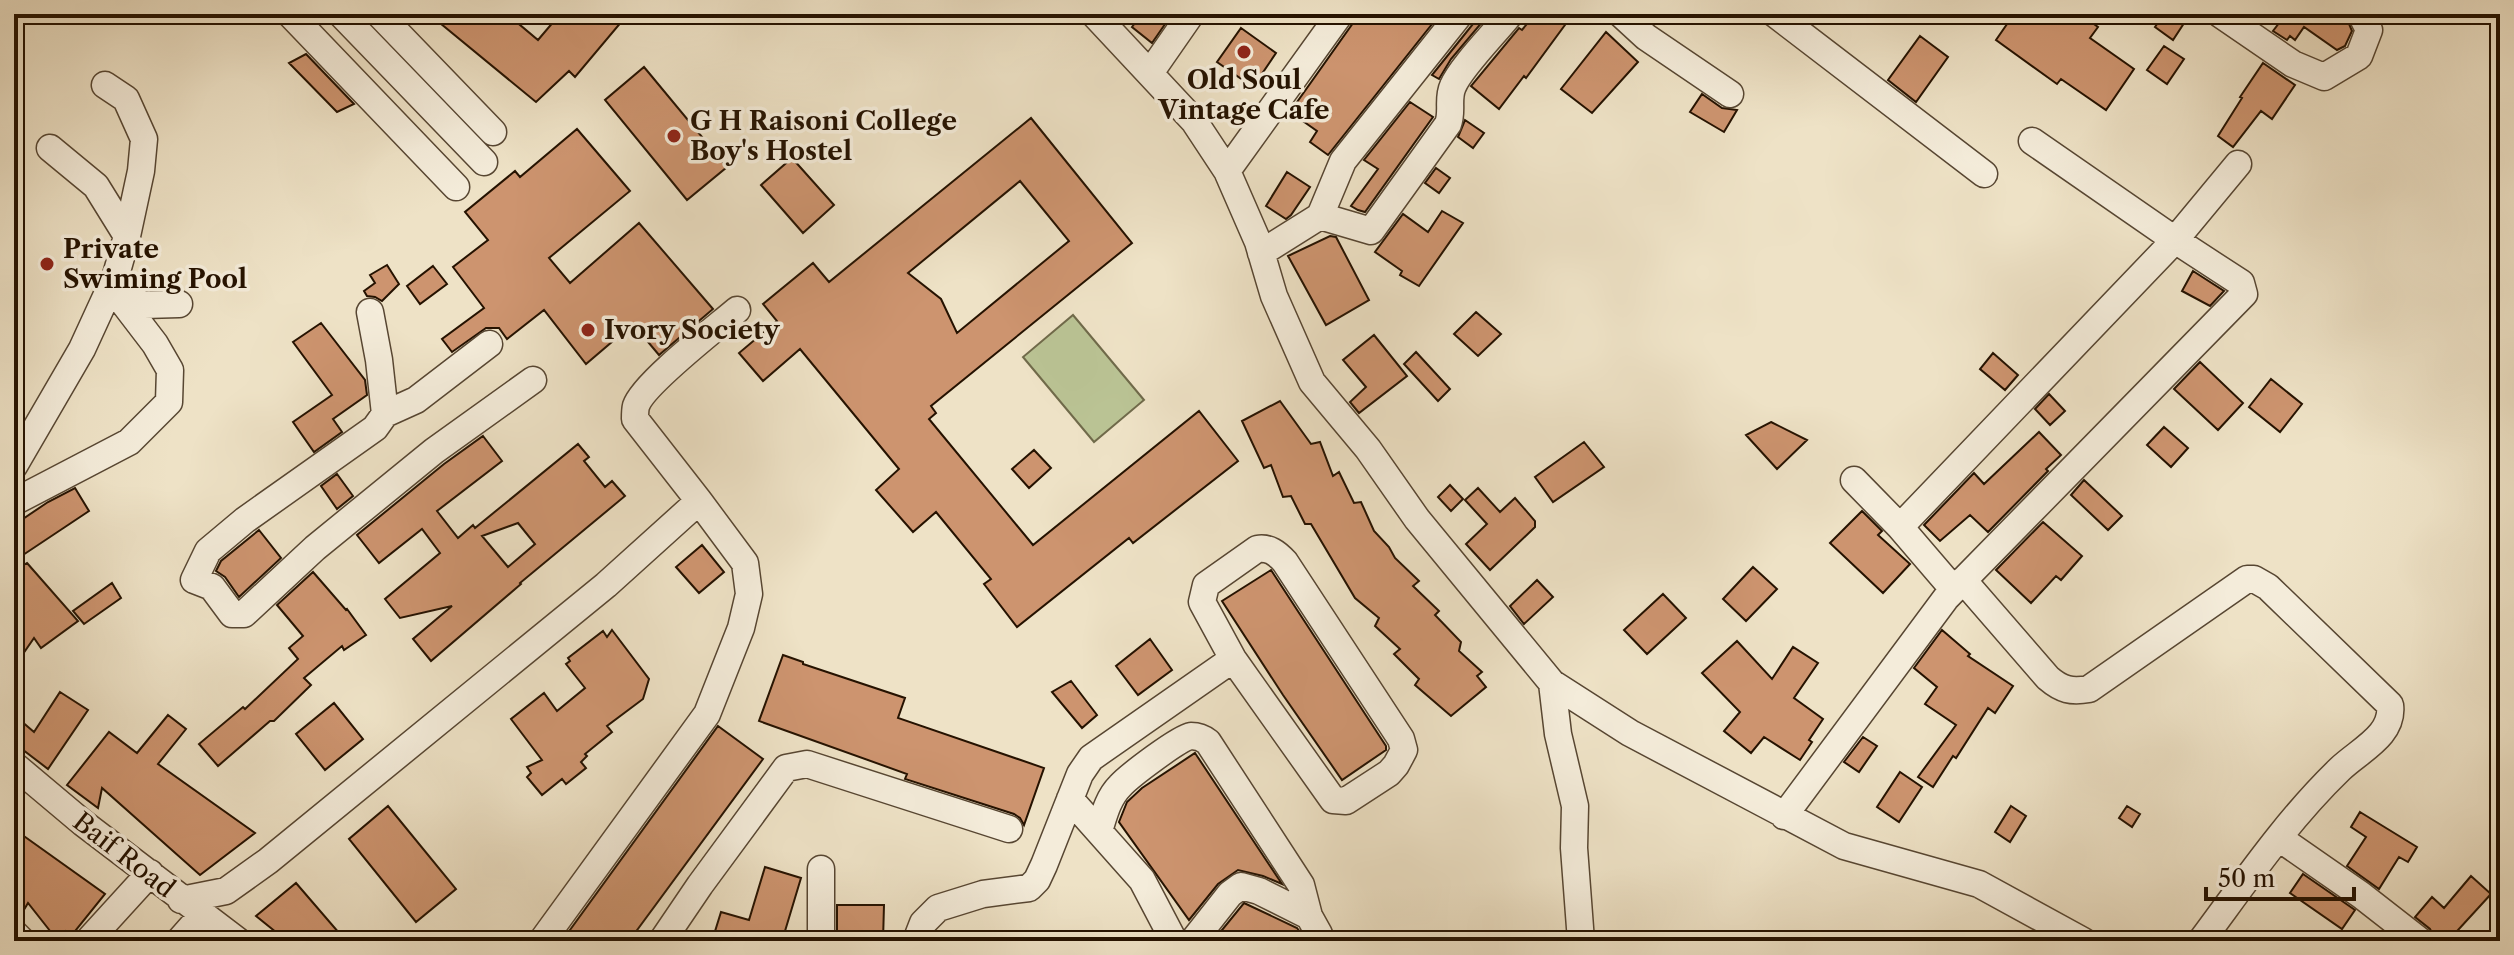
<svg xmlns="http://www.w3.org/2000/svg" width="2514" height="955" font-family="'Libre Caslon Text',serif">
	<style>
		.green { fill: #bac394; stroke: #706a4a; stroke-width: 2 }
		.building { fill: #cd946f; stroke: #251200; stroke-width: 2; fill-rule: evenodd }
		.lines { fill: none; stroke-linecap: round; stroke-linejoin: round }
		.minor-casing { stroke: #574632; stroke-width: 29 }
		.minor { stroke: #f4ecda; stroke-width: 26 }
		.poi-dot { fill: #8f2418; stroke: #f4ecda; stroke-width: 3 }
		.labels { text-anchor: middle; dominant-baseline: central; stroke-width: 7; stroke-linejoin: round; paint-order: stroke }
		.poi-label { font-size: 26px; font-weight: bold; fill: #251200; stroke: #f4ecda; text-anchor: start }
		.street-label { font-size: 26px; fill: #251200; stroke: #f4ecda }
	</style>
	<rect width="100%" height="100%" fill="#eee2c6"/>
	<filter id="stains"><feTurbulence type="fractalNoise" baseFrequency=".0025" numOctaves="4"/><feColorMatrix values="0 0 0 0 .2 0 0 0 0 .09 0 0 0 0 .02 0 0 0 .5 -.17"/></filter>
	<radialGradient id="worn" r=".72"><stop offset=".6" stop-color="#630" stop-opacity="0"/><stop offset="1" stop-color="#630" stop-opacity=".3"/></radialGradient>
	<path class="green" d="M1073 315 1144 400 1094 442 1023 357Z"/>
	<path class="building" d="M429 14H507L538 40 560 14H628L575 77 569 71 536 102Z
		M1142 14H1172L1152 43 1132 27Z
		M1356 14H1440L1328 155 1310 142 1317 131 1290 112 1353 23Z
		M1476 14H1489L1451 59 1439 79 1432 75 1473 24Z
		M1535 14H1573L1526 78 1524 76 1499 109 1471 86 1519 28 1522 30Z
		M2014 14H2080L2098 27 2090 38 2134 69 2106 110 2061 79 2057 84 1996 40Z
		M2164 14H2190L2173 40 2155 27Z
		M2286 14H2345L2352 31 2345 46 2337 50 2304 27 2295 40 2290 36 2287 40 2273 31Z
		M1241 28 1276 53 1253 87 1217 62Z
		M1606 32 1638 62 1592 113 1561 89Z
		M1920 36 1948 57 1916 102 1888 80Z
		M2164 46 2184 59 2167 84 2147 70Z
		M306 54 354 104 337 112 289 63Z
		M2263 63 2295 85 2272 119 2261 111 2233 147 2218 136 2242 98 2240 97Z
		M644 67 727 167 687 200 605 100Z
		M1702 94 1722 108 1737 110 1724 132 1690 112Z
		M1410 102 1433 117 1365 212 1358 210 1351 206 1378 169 1364 160Z
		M1031 118 1132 243 931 406 936 413 929 419 1033 545 1199 411 1238 461 1133 543 1129 538 1017 627 984 584 991 579 936 512 913 532 876 490 899 469 800 349 763 381 739 353 777 321 763 304 813 263 829 282ZM1020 181 1069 241 957 333 941 299 908 273Z
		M1465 120 1484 133 1473 148 1458 137Z
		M577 129 630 191 549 258 570 283 639 223 713 309 659 355 633 324 586 364 544 310 507 339 499 328H486L452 352 442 339 484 308 453 267 488 240 465 212 515 171 520 177Z
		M792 158 834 205 803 233 761 185Z
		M1436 168 1450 178 1439 193 1425 183Z
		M1287 172 1310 187 1291 215 1286 219 1266 206Z
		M1442 211 1463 223 1419 286 1400 275 1402 271 1375 252 1403 214 1428 232Z
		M1330 236 1336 237 1369 300 1326 325 1288 256Z
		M387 265 399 284 382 301 375 297 367 296 364 291 375 283 370 275Z
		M433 266 447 284 420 304 407 286Z
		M2193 271 2224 291 2210 306 2182 291Z
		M1476 312 1501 334 1478 356 1454 334Z
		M321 323 365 380 367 395 333 419 342 432 314 452 293 422 332 395 293 342Z
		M1374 335 1407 376 1359 413 1350 402 1366 387 1343 360Z
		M1416 352 1450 389 1438 401 1404 364Z
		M1993 353 2018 375 2005 390 1980 369Z
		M2200 362 2243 403 2218 430 2174 389Z
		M2271 379 2302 404 2280 432 2249 407Z
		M2049 394 2065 411 2050 425 2035 409Z
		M1280 401 1311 444 1320 442 1333 476 1339 472 1354 503 1361 502 1374 531 1389 547 1395 558 1419 581 1413 586 1439 611 1435 615 1461 642 1459 651 1482 672 1477 676 1486 687 1451 716 1415 685 1419 679 1394 654 1400 649 1375 626 1379 618 1355 598 1311 524H1305L1291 496 1283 497 1271 465 1264 468 1242 421Z
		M1771 422 1807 440 1777 469 1746 435Z
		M2164 427 2188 448 2171 467 2147 445Z
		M2039 432 2061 455 2046 469 2048 471 1988 532 1970 515 1940 541 1924 525 1974 473 1984 484Z
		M483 436 502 461 437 511 458 538 473 525 475 528 578 444 589 457 584 461 605 487 612 481 625 496 520 583 521 584 431 661 413 639 452 606 400 618 385 599 440 553 422 529 379 563 357 535 444 464ZM518 523 535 544 508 567 482 536Z
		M1584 442 1604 467 1553 502 1535 477Z
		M1034 450 1051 468 1029 488 1012 469Z
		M337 474 353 496 337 509 321 486Z
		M2084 480 2122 516 2108 530 2071 495Z
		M1450 485 1463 499 1451 511 1438 497Z
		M75 488 89 511 14 561V525L48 502Z
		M1478 488 1500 512 1515 498 1535 521V527L1490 570 1466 544 1487 524 1465 500Z
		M1862 511 1882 531 1878 535 1910 564 1883 593 1830 543Z
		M2043 522 2082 556 2061 580 2056 576 2031 603 1996 570Z
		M259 530 281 558 239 597 225 577 216 571 221 561Z
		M702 545 724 572 699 593 676 567Z
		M27 563 78 621 41 648 34 638 14 667V571Z
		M1753 567 1777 589 1746 621 1723 599Z
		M1271 570 1386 746V750L1342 780 1283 695 1222 601Z
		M313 572 346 610 347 609 366 635 344 650 342 646 304 678 311 685 274 721H270L218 766 199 744 243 707 245 709 298 659 289 648 303 636 277 605Z
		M1537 580 1553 597 1524 624 1510 606Z
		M112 583 121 598 84 624 73 611Z
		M1663 594 1686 618 1647 654 1624 630Z
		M612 630 649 679 643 699 607 726 612 732 585 754 587 756 581 762 586 768 566 784 562 779 542 795 527 777 531 773 527 767 542 760 511 719 544 693 557 711 585 688 566 664 570 661 568 658 603 631 607 637Z
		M1942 630 1970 654 1968 656 2013 686 1995 713 1988 708 1956 758 1953 756 1933 787 1918 777 1956 725 1925 704 1937 687 1914 668Z
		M1150 639 1172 670 1138 695 1116 666Z
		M1737 641 1772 679 1793 647 1818 663 1794 698 1823 719 1809 740 1812 742 1800 760 1764 737 1751 753 1724 731 1740 712 1702 673Z
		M783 655 803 662V664L905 698 898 718 1044 768 1024 825 1020 818 1014 814 905 779 907 774 759 721Z
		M1071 681 1097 715 1082 728 1052 692Z
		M60 692 88 710 48 769 14 743V715L34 732Z
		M334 703 363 739 325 770 296 734Z
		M168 715 186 729 158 764 255 833 200 875 102 788 98 808 67 785 109 732 137 753Z
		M718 726 763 759 629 941H562Z
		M1863 737 1877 746 1859 772 1844 762Z
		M1195 753 1282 884 1263 876 1238 870 1218 884 1189 920 1119 822 1127 802 1142 788Z
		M1900 772 1922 787 1899 822 1877 807Z
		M388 806 456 889 416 922 349 839Z
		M2011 806 2026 816 2010 842 1995 832Z
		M2127 806 2140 814 2132 827 2119 818Z
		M2360 812 2417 847 2408 862 2399 857 2379 889 2347 866 2366 837 2351 827Z
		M14 829 105 894 72 935 66 931 58 941 28 903 25 908 14 896Z
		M765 867 801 878 782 941H712L721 912 749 920Z
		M2303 874 2355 910 2342 929 2290 893Z
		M2471 876 2491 894 2448 941H2436L2430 929 2415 917 2432 897 2444 908Z
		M296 883 346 941H287L256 916Z
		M1244 903 1297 928 1300 932 1295 941H1213Z
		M837 905H884L883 941H837Z"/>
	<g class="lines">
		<g class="minor-casing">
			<path id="minor" d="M290 14 456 187
				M341 14 484 162
				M379 14 493 132
				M1094 14 1194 121 1227 171 1258 242 1274 296 1312 382 1368 449 1417 519 1552 683 1630 733 1844 846 1979 884 2083 941
				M1621 14 1646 37 1730 94
				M1775 14 1984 174
				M2220 14 2293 64 2324 77 2359 56 2369 30 2361 14
				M1150 73 1191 14
				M50 148 96 186 127 236
				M1227 171 1340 14
				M1320 216 1371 231 1448 124C1453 111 1447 99 1453 86 1461 67 1496 32 1510 14
				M1261 253 1320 216 1343 161 1460 14
				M116 293 144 305 179 304
				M370 312 379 360 385 414 375 428 245 520 208 551 194 580 212 587 232 614H244L315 548 434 451 533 380
				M385 414 416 400 489 344
				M14 466 82 349 116 275 127 236 141 171 144 139 126 99 105 85
				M1854 480 1900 527
				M14 502 129 442 169 402 170 370 155 344 116 293
				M1963 580 2048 678C2062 690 2071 692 2089 689L2247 579H2254L2268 587 2390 705C2394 735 2360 750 2340 769 2287 820 2245 882 2201 941
				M1954 590 1900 527 2175 240 2032 141
				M1552 683 1558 734 1575 806 1574 848 1581 941
				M14 765 83 823 238 941
				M1070 799 1142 880 1174 941
				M1784 816 1946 598 2244 294 2241 283 2175 240 2238 164
				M1099 831C1104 815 1108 798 1120 786 1129 776 1179 738 1191 736 1198 736 1203 738 1208 742L1301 885 1309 916
				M2279 838 2361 895 2420 941
				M821 869V941
				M181 900 226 891 268 861 606 585 699 501 635 419C635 415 635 410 636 406 643 384 716 328 737 310
				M14 933 22 941
				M88 941 150 873
				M179 941 202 915
				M542 941 707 714 741 628 749 594 745 563 699 501
				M662 941 700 885 786 768 807 764 1009 829
				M916 941 923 923 938 908 983 894 1029 888 1037 880 1044 865 1080 774 1091 758 1233 659 1333 800 1346 801 1389 773 1396 765 1404 750 1401 739 1285 562C1277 553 1269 547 1257 549L1206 585 1202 602 1233 659
				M1193 941 1230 894 1241 886 1259 891 1309 916 1319 934 1315 941"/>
		</g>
		<use href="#minor" class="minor"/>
	</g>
	<g class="poi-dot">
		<circle cx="1244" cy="52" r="8"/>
		<circle cx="674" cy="136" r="8"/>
		<circle cx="47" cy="264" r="8"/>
		<circle cx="588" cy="330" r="8"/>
	</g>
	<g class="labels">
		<g class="poi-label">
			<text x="1244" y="80" text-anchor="middle">Old Soul<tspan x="1244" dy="30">Vintage Cafe</tspan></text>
			<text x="690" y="121">G H Raisoni College<tspan x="690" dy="30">Boy's Hostel</tspan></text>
			<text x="63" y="249">Private<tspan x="63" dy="30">Swiming Pool</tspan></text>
			<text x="604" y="330">Ivory Society</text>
		</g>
		<g class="street-label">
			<text transform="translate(124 855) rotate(38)">Baif Road</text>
		</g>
	</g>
	<rect width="2514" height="955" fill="none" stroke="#eee2c6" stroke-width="48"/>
	<rect x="16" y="16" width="2482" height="923" fill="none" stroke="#251200" stroke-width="4"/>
	<rect x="24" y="24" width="2466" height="907" fill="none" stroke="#251200" stroke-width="2"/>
	<path d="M2206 887v12h148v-12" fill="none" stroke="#251200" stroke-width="4"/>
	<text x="2218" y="887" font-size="24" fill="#251200" stroke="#f4ecda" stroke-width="6" paint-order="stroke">50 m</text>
	<rect width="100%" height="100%" filter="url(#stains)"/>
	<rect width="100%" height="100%" fill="url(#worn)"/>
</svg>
